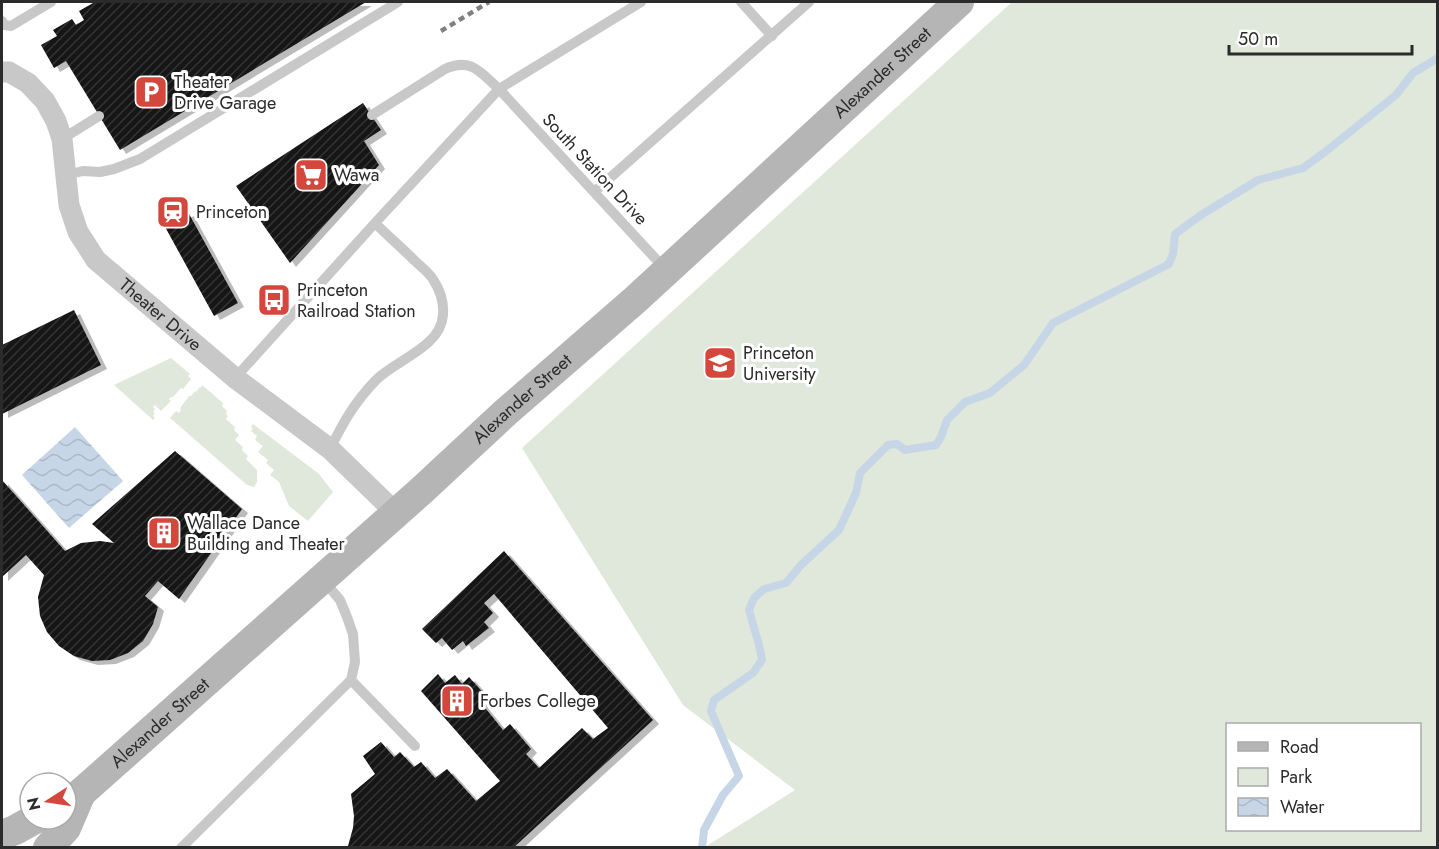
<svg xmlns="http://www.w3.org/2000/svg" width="1439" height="849" font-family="Jost,sans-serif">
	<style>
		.green { fill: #dfe8da; fill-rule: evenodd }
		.water { fill: url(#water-waves) }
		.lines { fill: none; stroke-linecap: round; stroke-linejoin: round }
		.stream { stroke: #c7d6e7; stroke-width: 8 }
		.building { fill: url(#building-hatch); filter: url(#shadow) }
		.service { stroke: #c8c8c8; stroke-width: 10 }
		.minor { stroke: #c8c8c8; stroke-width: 21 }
		.secondary { stroke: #b5b5b5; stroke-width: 30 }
		.rail { stroke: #808080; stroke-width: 4.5; stroke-dasharray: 6 4.5; stroke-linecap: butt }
		.labels { text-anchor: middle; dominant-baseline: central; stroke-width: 6; stroke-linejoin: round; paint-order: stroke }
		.street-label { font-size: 18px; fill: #2b2b2b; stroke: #fff }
		.poi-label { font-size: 18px; fill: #2b2b2b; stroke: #fff; text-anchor: start }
	</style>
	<defs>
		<pattern id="water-waves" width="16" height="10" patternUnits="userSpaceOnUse" patternTransform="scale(1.5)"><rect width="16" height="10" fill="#c7d6e7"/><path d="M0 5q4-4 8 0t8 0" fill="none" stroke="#abb8c6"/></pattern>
		<pattern id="building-hatch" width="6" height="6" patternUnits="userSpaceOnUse" patternTransform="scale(1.5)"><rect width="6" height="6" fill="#121212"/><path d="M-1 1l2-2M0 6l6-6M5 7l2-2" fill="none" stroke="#353535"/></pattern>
		<filter id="shadow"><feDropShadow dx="6" dy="4" stdDeviation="0" flood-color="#0004"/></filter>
	</defs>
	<rect width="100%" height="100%" fill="#fff"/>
	<path class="green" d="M1012 2H1437V847H705L795 790 683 705 522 448ZM1228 724H1420V830H1228Z
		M171 358 190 374 188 376 191 379 183 389 181 388 173 397H171L169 399 171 401 161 411 155 405 153 407 155 409 153 412 155 413 153 416 155 418 153 420 114 385Z
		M202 385 223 403 222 406 227 411 226 414 228 416 226 419 235 427 234 430 239 435 235 440 243 447 242 450 248 456 246 459 257 470V482L254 487 247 485 170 418 176 411 179 413 181 410 180 408 189 396H191L195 391 196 392 200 387 201 388Z
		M253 424 319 474 333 492 308 521 289 506 279 482 270 475 274 470 266 463 268 460 258 452 263 446 255 440 257 436 251 431 253 429 251 427Z"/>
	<path class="water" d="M75 427 123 481 69 528 22 475Z"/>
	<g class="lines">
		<path class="stream" d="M702 848 704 830 723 795 739 776 711 711 714 700 753 673 762 660 759 645 749 610 754 598 764 589 786 583 801 565 839 530 856 493 860 473 888 445 897 444 905 450 936 445 941 437 947 420 965 402 990 393 1024 365 1053 323 1169 264 1173 254 1175 234 1201 215 1258 180 1303 168 1325 152 1396 95 1413 73 1438 58"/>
	</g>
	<path class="building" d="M95 2H366L120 150 66 61 54 68 41 45 57 36 53 30 72 19 76 25 84 20 79 11Z
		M363 103 381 130 364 141 379 165 290 263 236 186Z
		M188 212 238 303 214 316 164 225Z
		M74 310 101 365 2 414V345Z
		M175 451 242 509 179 599 158 581 145 596 158 607 153 624 143 641 128 653 110 660 92 661 74 656 59 646 47 632 40 616 38 597 44 575 26 555 2 577V480L65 551 81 543 100 541 114 543 92 524Z
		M504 551 653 720 513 848H349L348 846 353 828 354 816 351 794 375 774 363 756 381 742 394 757 400 752 414 767 421 762 435 778 447 769 476 801 500 781 421 691 438 674 445 683 455 675 462 684 469 677 488 698 482 704 503 730 510 724 531 749 526 754 539 768 582 728 593 739 608 728 494 594 484 603 493 613 484 622 489 628 466 646 463 641 452 650 442 638 436 643 422 629Z"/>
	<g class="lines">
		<path class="service" d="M741 2 772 36
			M2 21 4 25 11 26 51 2
			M372 115 445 69C471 57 481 73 499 89L666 270
			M62 139 99 116
			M66 175 83 171 100 172 114 169 140 159 398 2
			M594 192 809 2
			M235 378 375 223 499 89 641 2
			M330 449C344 421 354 403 376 380 396 360 441 347 443 315 444 303 441 292 434 281 430 273 421 267 415 261 402 248 388 236 375 223
			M351 680 415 746
			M181 848 351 680 355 662 353 634 347 617 340 600 323 580"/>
		<path class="minor" id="s1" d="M2 72H9L28 83 45 101 56 121 62 139 69 205 78 232 96 260 235 378 330 449 396 513"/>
		<g class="secondary">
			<path id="s2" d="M66 802 81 793 421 491 506 412 635 300 959 2"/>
			<path d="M2 835 15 830 35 819"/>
			<path d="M48 848 66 828 81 793"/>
		</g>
		<path class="rail" d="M441 31 489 2"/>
	</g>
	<defs>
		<g id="parking-square" transform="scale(1.725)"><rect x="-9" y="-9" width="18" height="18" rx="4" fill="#d4473c" stroke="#fff"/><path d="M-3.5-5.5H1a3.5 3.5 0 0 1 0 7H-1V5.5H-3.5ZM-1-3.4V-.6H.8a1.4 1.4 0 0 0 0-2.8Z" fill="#fff"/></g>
		<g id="supermarket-square" transform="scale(1.725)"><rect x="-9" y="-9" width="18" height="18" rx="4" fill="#d4473c" stroke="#fff"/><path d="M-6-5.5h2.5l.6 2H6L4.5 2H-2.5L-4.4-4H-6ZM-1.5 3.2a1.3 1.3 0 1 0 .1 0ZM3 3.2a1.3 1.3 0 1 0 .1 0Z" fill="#fff"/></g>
		<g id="station-square" transform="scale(1.725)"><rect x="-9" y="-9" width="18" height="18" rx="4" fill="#d4473c" stroke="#fff"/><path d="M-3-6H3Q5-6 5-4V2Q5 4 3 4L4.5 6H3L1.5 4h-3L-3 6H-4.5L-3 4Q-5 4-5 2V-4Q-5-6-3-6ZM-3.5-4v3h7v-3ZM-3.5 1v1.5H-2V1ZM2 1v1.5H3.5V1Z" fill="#fff"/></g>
		<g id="bus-square" transform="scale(1.725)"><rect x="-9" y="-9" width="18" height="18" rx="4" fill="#d4473c" stroke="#fff"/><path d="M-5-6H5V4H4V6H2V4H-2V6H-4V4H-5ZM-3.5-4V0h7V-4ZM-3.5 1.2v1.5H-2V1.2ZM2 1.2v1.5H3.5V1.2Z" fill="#fff"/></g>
		<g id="university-square" transform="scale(1.725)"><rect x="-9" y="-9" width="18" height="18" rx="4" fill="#d4473c" stroke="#fff"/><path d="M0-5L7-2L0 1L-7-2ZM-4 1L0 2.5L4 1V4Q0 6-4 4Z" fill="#fff"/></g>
		<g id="building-square" transform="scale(1.725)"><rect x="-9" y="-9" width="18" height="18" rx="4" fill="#d4473c" stroke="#fff"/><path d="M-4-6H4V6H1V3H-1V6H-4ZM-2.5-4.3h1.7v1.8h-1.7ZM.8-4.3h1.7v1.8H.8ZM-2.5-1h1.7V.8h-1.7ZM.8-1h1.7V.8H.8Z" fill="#fff"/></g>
	</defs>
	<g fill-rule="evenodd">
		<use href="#parking-square" x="151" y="92"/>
		<use href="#supermarket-square" x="311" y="175"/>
		<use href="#station-square" x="173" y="212"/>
		<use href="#bus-square" x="274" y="300"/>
		<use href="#university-square" x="720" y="363"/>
		<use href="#building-square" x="164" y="533"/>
		<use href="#building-square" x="457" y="701"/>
	</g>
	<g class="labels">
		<g class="street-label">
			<text stroke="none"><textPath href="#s2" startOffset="1095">Alexander Street</textPath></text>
			<text transform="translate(595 169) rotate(47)">South Station Drive</text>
			<text stroke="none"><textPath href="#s1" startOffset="308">Theater Drive</textPath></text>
			<text stroke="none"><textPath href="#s2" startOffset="609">Alexander Street</textPath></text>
			<text stroke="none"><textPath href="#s2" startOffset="123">Alexander Street</textPath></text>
		</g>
		<g class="poi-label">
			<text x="174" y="82">Theater<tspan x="174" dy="21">Drive Garage</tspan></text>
			<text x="334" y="175">Wawa</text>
			<text x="196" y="212">Princeton</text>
			<text x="297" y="290">Princeton<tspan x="297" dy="21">Railroad Station</tspan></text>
			<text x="743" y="353">Princeton<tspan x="743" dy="21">University</tspan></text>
			<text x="187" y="523">Wallace Dance<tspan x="187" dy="21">Building and Theater</tspan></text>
			<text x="480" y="701">Forbes College</text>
		</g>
	</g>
	<rect width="1439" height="849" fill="none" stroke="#2b2b2b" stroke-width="6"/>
	<rect x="1226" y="723" width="195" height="108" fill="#ffffff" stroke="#aaaaaa" stroke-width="1.5"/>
	<rect x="1238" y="742" width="30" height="9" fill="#b5b5b5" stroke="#aaaaaa" stroke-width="1.5"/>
	<text x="1280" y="753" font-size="18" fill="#2b2b2b">Road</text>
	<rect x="1238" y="768" width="30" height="18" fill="#dfe8da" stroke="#aaaaaa" stroke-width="1.5"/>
	<text x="1280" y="783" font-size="18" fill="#2b2b2b">Park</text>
	<rect x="1238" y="798" width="30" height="18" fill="url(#water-waves)" stroke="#aaaaaa" stroke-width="1.5"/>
	<text x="1280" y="813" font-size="18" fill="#2b2b2b">Water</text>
	<g transform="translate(48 801) rotate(258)"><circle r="28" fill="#ffffff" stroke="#aaaaaa" stroke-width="1.5"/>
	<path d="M0-4.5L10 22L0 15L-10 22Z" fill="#d4473c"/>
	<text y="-9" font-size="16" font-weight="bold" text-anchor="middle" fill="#2b2b2b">N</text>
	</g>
	<path d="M1229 45v9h183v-9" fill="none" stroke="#2b2b2b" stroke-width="3"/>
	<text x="1238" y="45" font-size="18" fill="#2b2b2b" stroke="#ffffff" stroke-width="4.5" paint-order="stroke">50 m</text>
</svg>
